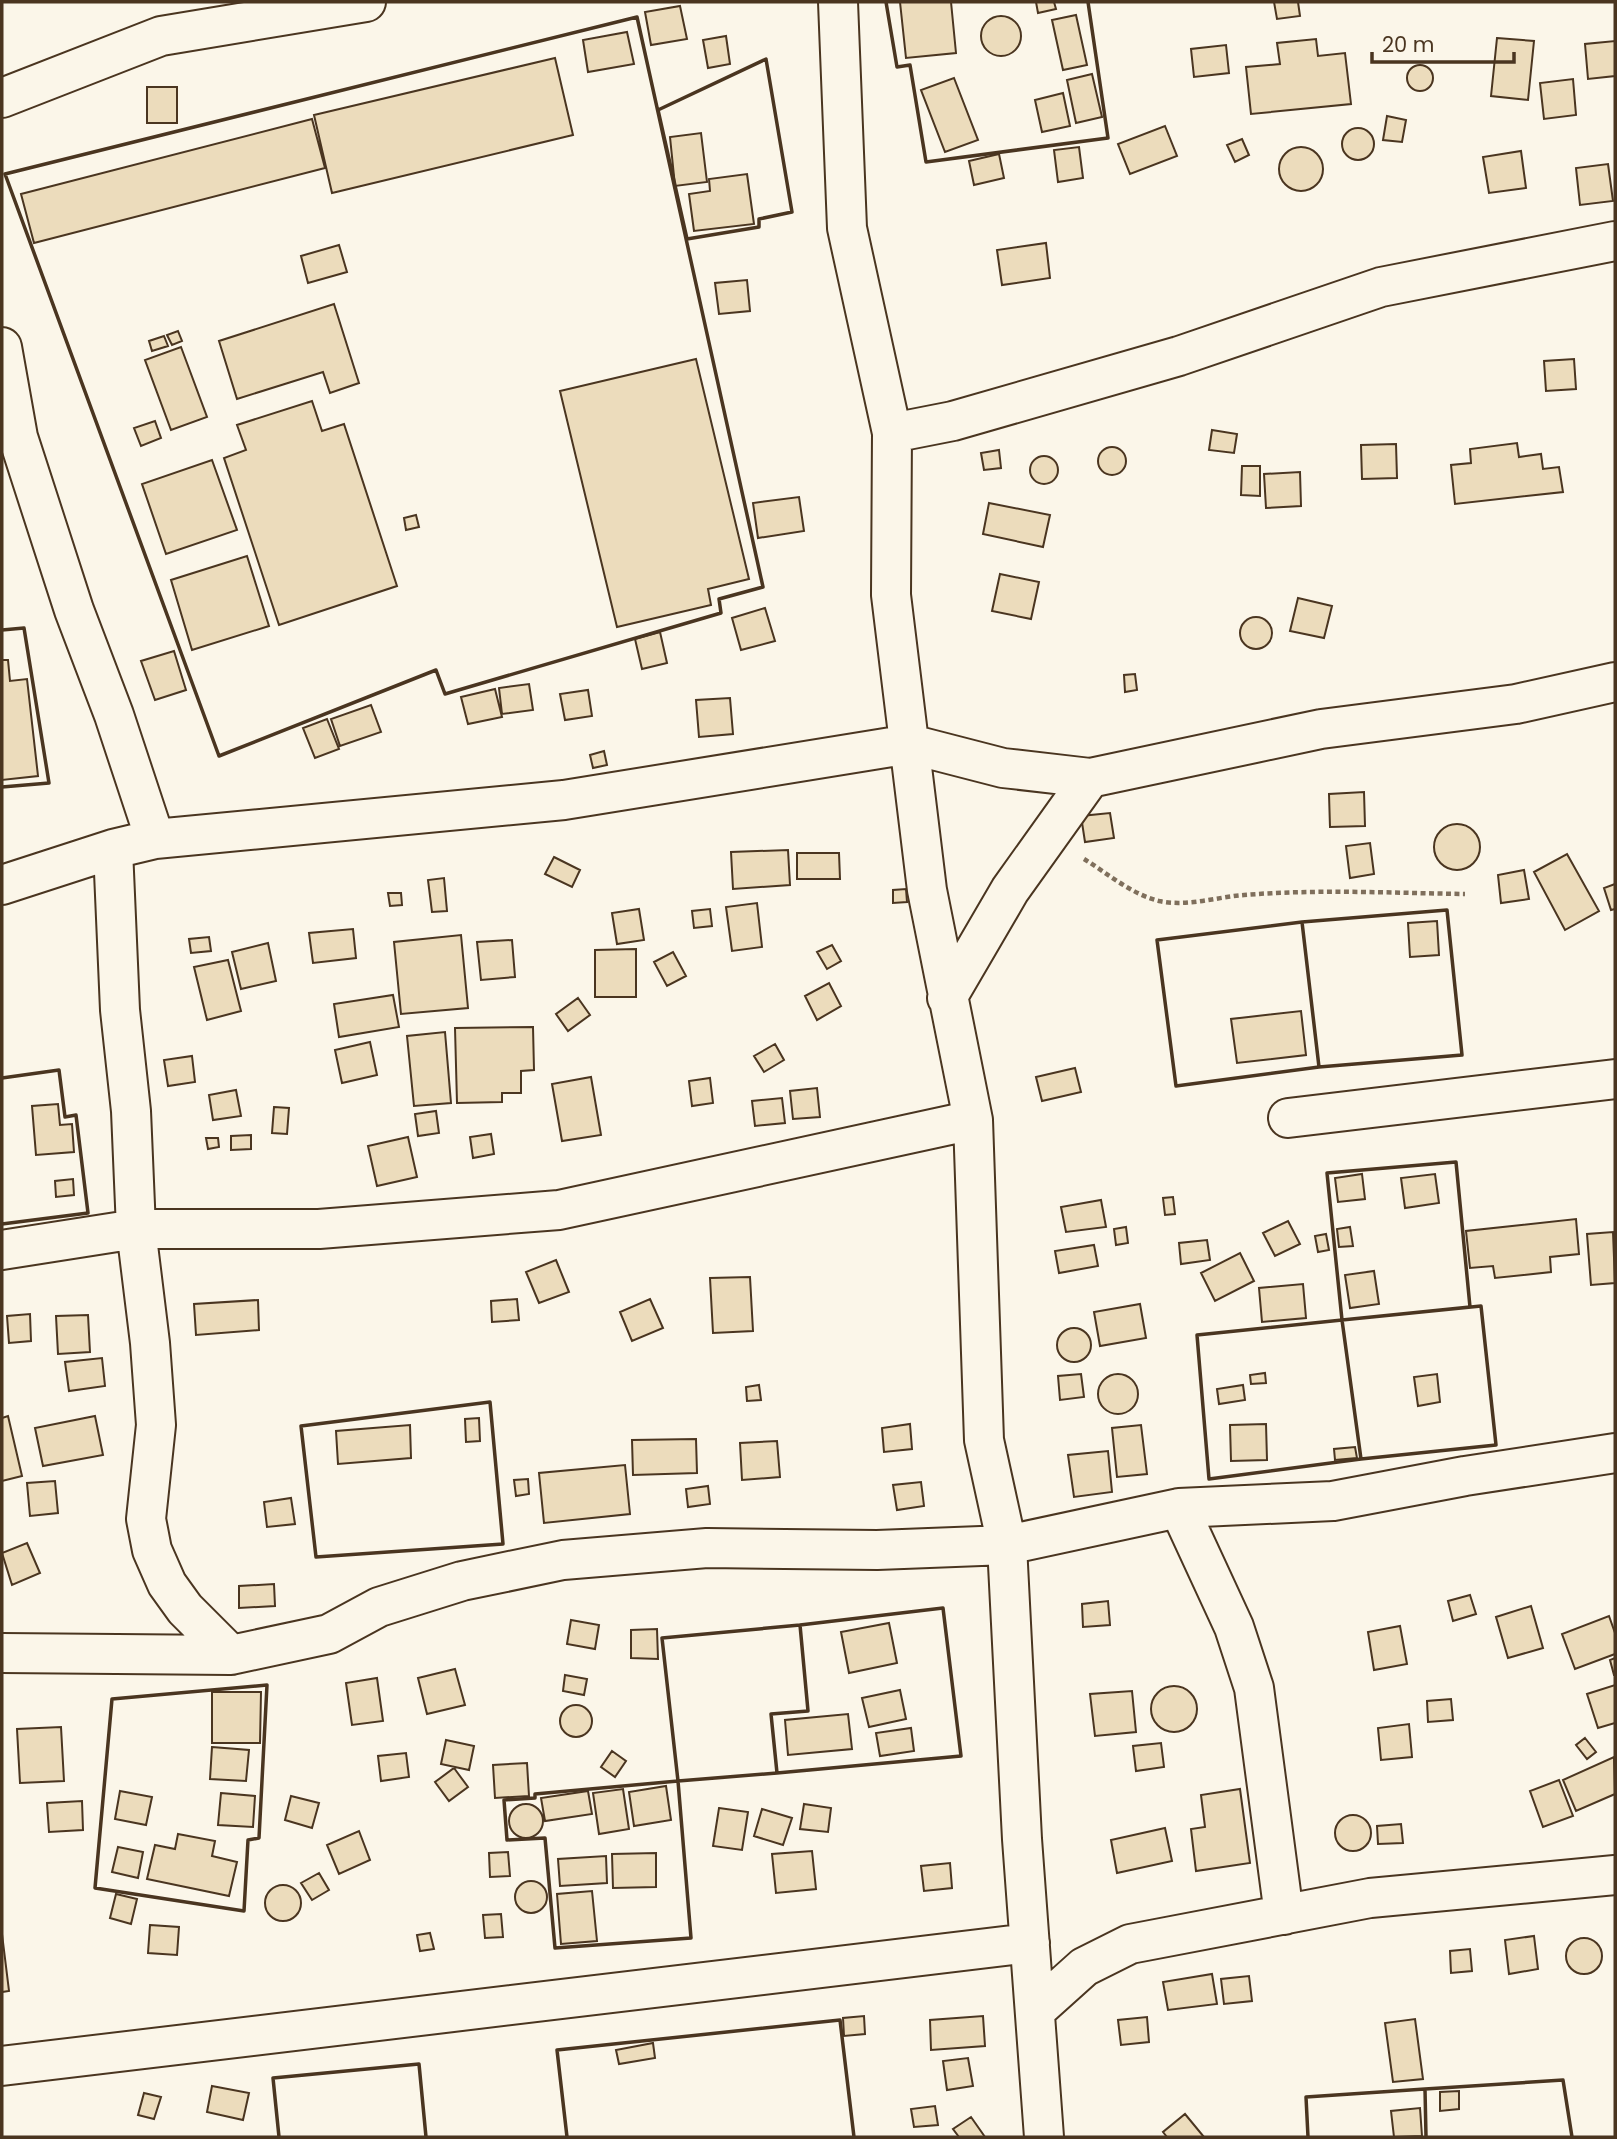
<svg xmlns="http://www.w3.org/2000/svg" width="1617" height="2139" font-family="Poppins,sans-serif">
	<style>
		.building { fill: #ecdcbc; stroke: #4a3520; stroke-width: 2 }
		.lines { fill: none; stroke-linecap: round; stroke-linejoin: round }
		.minor-casing { stroke: #4a3520; stroke-width: 42 }
		.path { stroke: #7f6f5c; stroke-width: 4.5; stroke-dasharray: 5 3.5; stroke-linecap: butt }
		.minor { stroke: #fbf6e9; stroke-width: 38 }
		.wall { stroke: #4a3520; stroke-width: 3.5 }
	</style>
	<rect width="100%" height="100%" fill="#fbf6e9"/>
	<path class="building" d="M900 2H951L956 53 906 58Z
		M1036 2H1054L1056 9 1038 13Z
		M1274 2H1298L1300 16 1277 19Z
		M680 6 687 39 651 45 645 12Z
		M1076 15 1087 65 1063 70 1052 20Z
		M981 36a20 20 0 1 1 40 0a20 20 0 1 1-40 0Z
		M627 32 634 64 588 72 583 40Z
		M726 36 730 64 708 68 703 40Z
		M1497 38 1534 41 1528 100 1491 96Z
		M1316 39 1318 56 1345 53 1351 104 1251 114 1246 67 1280 64 1277 43Z
		M1615 41V76L1588 79 1585 44Z
		M1226 45 1229 73 1194 77 1191 49Z
		M555 58 573 135 332 193 314 115Z
		M1407 78a13 13 0 1 1 26 0a13 13 0 1 1-26 0Z
		M1092 74 1102 117 1076 123 1067 80Z
		M954 78 978 140 945 152 921 90Z
		M1573 79 1576 115 1544 119 1540 83Z
		M147 87H177V123H147Z
		M1063 93 1070 126 1042 132 1035 100Z
		M1387 116 1406 120 1402 142 1383 140Z
		M312 119 325 168 34 243 21 194Z
		M1165 126 1177 156 1130 174 1118 144Z
		M1342 144a16 16 0 1 1 32 0a16 16 0 1 1-32 0Z
		M701 133 707 182 675 186 670 137Z
		M1242 139 1249 155 1235 162 1227 145Z
		M1079 147 1083 178 1058 182 1054 150Z
		M1279 169a22 22 0 1 1 44 0a22 22 0 1 1-44 0Z
		M1521 151 1526 188 1489 193 1483 157Z
		M999 154 1004 178 974 185 969 161Z
		M1608 164 1613 201 1580 205 1576 168Z
		M747 174 754 224 694 231 689 194 710 191 709 179Z
		M1046 243 1050 278 1002 285 997 250Z
		M339 245 347 272 308 283 301 256Z
		M747 280 750 311 719 314 715 283Z
		M334 304 359 383 330 393 323 372 237 399 219 341Z
		M178 331 182 341 172 345 167 335Z
		M164 336 168 346 152 351 149 341Z
		M181 347 207 417 171 430 145 360Z
		M696 359 749 579 708 589 711 605 617 627 560 391Z
		M1574 359 1576 389 1546 391 1544 361Z
		M312 401 322 431 344 424 397 586 279 625 224 458 246 450 237 425Z
		M155 421 161 438 141 446 134 428Z
		M1212 430 1237 434 1234 453 1209 450Z
		M1517 443 1519 457 1541 454 1543 469 1559 467 1563 492 1455 504 1451 465 1471 463 1470 449Z
		M1396 444 1397 478 1362 479 1361 445Z
		M1098 461a14 14 0 1 1 28 0a14 14 0 1 1-28 0Z
		M999 450 1001 468 984 470 981 453Z
		M1030 470a14 14 0 1 1 28 0a14 14 0 1 1-28 0Z
		M212 460 237 530 166 554 142 484Z
		M1242 466H1260V496L1241 495Z
		M1300 472 1301 506 1266 508 1264 474Z
		M799 497 804 531 758 538 753 503Z
		M989 503 1050 515 1043 547 983 534Z
		M416 515 419 527 406 530 404 518Z
		M247 556 269 626 192 650 171 580Z
		M1000 574 1039 582 1031 619 992 611Z
		M1298 598 1332 606 1324 638 1290 631Z
		M765 608 775 641 741 650 732 618Z
		M1240 633a16 16 0 1 1 32 0a16 16 0 1 1-32 0Z
		M660 632 667 663 642 669 635 639Z
		M174 651 186 690 155 700 141 661Z
		M2 660H8L10 681 27 679 38 776 2 780Z
		M1135 674 1137 690 1125 692 1124 675Z
		M529 684 533 710 502 714 499 688Z
		M495 689 502 717 468 724 461 697Z
		M588 690 592 716 565 720 560 694Z
		M730 698 733 734 699 737 696 700Z
		M371 705 381 732 340 746 331 719Z
		M327 719 339 749 315 758 303 728Z
		M604 751 607 765 593 768 590 755Z
		M1364 792 1365 826 1330 827 1329 794Z
		M1110 813 1114 838 1085 842 1081 816Z
		M1434 847a23 23 0 1 1 46 0a23 23 0 1 1-46 0Z
		M1370 843 1374 874 1350 878 1346 846Z
		M788 850 790 885 733 889 731 852Z
		M797 853H839L840 879H797Z
		M1567 854 1599 911 1565 930 1534 872Z
		M554 857 580 870 572 887 545 874Z
		M1524 870 1529 899 1501 903 1498 875Z
		M444 878 447 911 432 912 428 880Z
		M1615 884V909L1611 910 1604 888Z
		M906 889 907 902 893 903V890Z
		M388 893H401L402 905 390 906Z
		M757 903 762 947 732 951 726 907Z
		M639 909 644 940 617 944 612 913Z
		M710 909 712 926 694 928 692 911Z
		M1437 921 1439 955 1410 957 1408 923Z
		M353 929 356 958 313 963 309 933Z
		M461 935 468 1008 401 1014 394 942Z
		M209 937 211 951 191 953 189 939Z
		M512 940 515 977 481 980 477 942Z
		M268 943 276 981 241 989 232 952Z
		M832 945 841 961 827 969 817 952Z
		M636 949V997H595V950Z
		M673 952 686 976 667 986 654 962Z
		M228 960 241 1011 207 1020 194 967Z
		M829 983 841 1006 817 1020 805 996Z
		M393 995 399 1027 339 1037 334 1004Z
		M578 998 590 1015 568 1031 556 1014Z
		M1301 1011 1306 1055 1237 1063 1231 1019Z
		M533 1027 534 1070 521 1071V1093H502V1102L457 1103 455 1028Z
		M445 1032 451 1103 414 1106 407 1036Z
		M370 1042 377 1075 342 1083 335 1050Z
		M775 1044 784 1060 764 1072 754 1056Z
		M192 1056 195 1082 168 1086 164 1060Z
		M1075 1068 1081 1092 1042 1101 1036 1077Z
		M591 1077 601 1135 562 1141 552 1084Z
		M710 1078 713 1103 692 1106 689 1081Z
		M817 1088 820 1117 793 1119 790 1091Z
		M236 1090 241 1116 213 1120 209 1095Z
		M782 1098 785 1123 755 1126 752 1101Z
		M58 1104 60 1125 72 1124 74 1152 36 1155 32 1106Z
		M274 1107 289 1108 287 1134 272 1133Z
		M436 1111 439 1133 418 1136 415 1114Z
		M491 1134 494 1154 473 1158 470 1137Z
		M251 1135V1149L231 1150V1136Z
		M408 1137 417 1177 377 1186 368 1146Z
		M206 1138H218L219 1147 208 1149Z
		M1362 1174 1365 1199 1338 1202 1335 1178Z
		M1435 1174 1439 1203 1405 1208 1401 1178Z
		M73 1179 74 1195 56 1197 55 1181Z
		M1173 1197 1175 1214 1165 1215 1163 1198Z
		M1101 1200 1106 1227 1066 1232 1061 1207Z
		M1576 1219 1579 1254 1550 1257 1551 1272 1495 1278 1493 1266 1470 1268 1466 1231Z
		M1288 1221 1300 1244 1275 1256 1263 1233Z
		M1126 1227 1128 1243 1116 1245 1114 1229Z
		M1350 1227 1353 1246 1339 1247 1337 1229Z
		M1613 1232 1615 1283 1591 1285 1587 1234Z
		M1326 1234 1329 1250 1318 1252 1315 1236Z
		M1207 1240 1210 1260 1181 1264 1179 1243Z
		M1094 1245 1098 1266 1059 1273 1055 1251Z
		M1240 1253 1254 1281 1215 1301 1201 1273Z
		M556 1260 569 1292 539 1303 526 1272Z
		M1374 1271 1379 1304 1350 1308 1345 1275Z
		M750 1277 753 1331 713 1333 710 1278Z
		M1303 1284 1306 1318 1262 1322 1259 1288Z
		M517 1299 519 1320 492 1322 491 1301Z
		M650 1299 663 1328 632 1341 620 1312Z
		M258 1300 259 1330 196 1335 194 1304Z
		M1140 1304 1146 1338 1100 1346 1094 1312Z
		M30 1314 31 1341 9 1343 7 1316Z
		M88 1315 90 1352 58 1354 56 1316Z
		M1057 1345a17 17 0 1 1 34 0a17 17 0 1 1-34 0Z
		M102 1358 105 1386 69 1391 65 1362Z
		M1265 1373 1266 1383 1251 1384 1250 1375Z
		M1081 1374 1084 1397 1060 1400 1058 1376Z
		M1437 1374 1440 1402 1418 1406 1414 1377Z
		M1098 1394a20 20 0 1 1 40 0a20 20 0 1 1-40 0Z
		M759 1385 761 1400 747 1401 746 1387Z
		M1243 1385 1245 1400 1219 1404 1217 1389Z
		M8 1416 22 1476 2 1481V1418Z
		M95 1416 103 1455 43 1466 35 1428Z
		M479 1418 480 1441 466 1442 465 1419Z
		M910 1424 912 1449 884 1452 882 1428Z
		M1266 1424 1267 1460 1231 1461 1230 1425Z
		M410 1425 411 1458 338 1464 336 1431Z
		M1141 1425 1147 1474 1117 1477 1112 1428Z
		M696 1439 697 1473 633 1475 632 1440Z
		M777 1441 780 1477 742 1480 740 1443Z
		M1355 1447 1357 1458 1335 1460 1334 1449Z
		M1108 1451 1112 1492 1074 1497 1068 1455Z
		M625 1465 630 1514 544 1523 539 1473Z
		M528 1479 529 1494 516 1496 514 1480Z
		M55 1481 58 1513 30 1516 27 1483Z
		M921 1482 924 1506 897 1510 893 1485Z
		M708 1486 710 1504 688 1507 686 1489Z
		M291 1498 295 1524 267 1527 264 1502Z
		M27 1543 40 1573 12 1585 2 1553Z
		M274 1584 275 1606 239 1608V1586Z
		M1470 1595 1476 1614 1453 1621 1448 1601Z
		M1108 1601 1110 1625 1083 1627 1082 1604Z
		M1531 1606 1543 1648 1508 1658 1496 1617Z
		M1609 1616 1615 1633V1654L1575 1669 1562 1634Z
		M571 1620 599 1625 595 1649 567 1644Z
		M889 1623 897 1663 849 1673 841 1632Z
		M1400 1626 1407 1664 1374 1670 1368 1632Z
		M657 1629 658 1659 631 1658V1630Z
		M1615 1658V1675H1614L1610 1660Z
		M455 1669 465 1705 427 1714 418 1678Z
		M565 1675 587 1679 584 1695 563 1691Z
		M377 1678 383 1721 352 1725 346 1683Z
		M1615 1685V1723L1598 1728 1587 1694Z
		M1151 1709a23 23 0 1 1 46 0a23 23 0 1 1-46 0Z
		M900 1690 906 1719 869 1727 862 1698Z
		M1132 1691 1136 1732 1095 1736 1090 1694Z
		M212 1692H261L260 1743H212Z
		M1451 1699 1453 1720 1428 1722 1427 1701Z
		M560 1721a16 16 0 1 1 32 0a16 16 0 1 1-32 0Z
		M848 1714 852 1749 788 1755 785 1720Z
		M1409 1724 1412 1757 1381 1760 1378 1728Z
		M61 1727 64 1781 20 1783 17 1729Z
		M911 1728 914 1751 880 1756 876 1733Z
		M1585 1738 1596 1752 1587 1759 1576 1745Z
		M446 1740 474 1746 469 1770 441 1764Z
		M1161 1743 1164 1767 1136 1771 1133 1746Z
		M212 1747 249 1750 246 1781 210 1779Z
		M612 1751 626 1761 615 1777 601 1767Z
		M406 1753 409 1777 381 1781 378 1756Z
		M1614 1757 1615 1794 1576 1811 1563 1780Z
		M527 1763 529 1796 495 1798 493 1765Z
		M454 1768 468 1787 449 1801 435 1782Z
		M1559 1780 1573 1816 1543 1827 1530 1791Z
		M666 1786 671 1820 634 1826 629 1792Z
		M623 1789 629 1829 599 1834 593 1793Z
		M1240 1789 1250 1863 1196 1871 1191 1829 1205 1827 1201 1795Z
		M120 1791 152 1797 146 1825 115 1819Z
		M588 1791 592 1814 545 1821 541 1798Z
		M221 1793 255 1796 253 1827 218 1825Z
		M291 1796 319 1803 312 1828 285 1820Z
		M82 1801 83 1830 49 1832 47 1803Z
		M509 1821a17 17 0 1 1 34 0a17 17 0 1 1-34 0Z
		M804 1804 831 1808 828 1832 800 1829Z
		M719 1808 748 1812 742 1850 713 1846Z
		M762 1809 792 1818 783 1845 754 1836Z
		M1335 1833a18 18 0 1 1 36 0a18 18 0 1 1-36 0Z
		M1401 1824 1403 1843 1378 1844 1377 1826Z
		M1165 1828 1172 1861 1117 1873 1111 1840Z
		M359 1831 370 1860 339 1874 327 1845Z
		M178 1834 215 1841 212 1856 237 1862 229 1896 147 1879 155 1845 175 1849Z
		M118 1847 143 1852 138 1878 112 1872Z
		M812 1851 816 1889 776 1893 772 1854Z
		M508 1852 510 1876 490 1877 489 1853Z
		M656 1853V1887L613 1888 612 1854Z
		M606 1856 607 1883 560 1886 558 1859Z
		M950 1863 952 1888 924 1891 921 1866Z
		M319 1873 329 1890 312 1900 301 1883Z
		M515 1897a16 16 0 1 1 32 0a16 16 0 1 1-32 0Z
		M265 1903a18 18 0 1 1 36 0a18 18 0 1 1-36 0Z
		M592 1891 597 1941 561 1944 557 1894Z
		M116 1894 137 1899 131 1924 110 1918Z
		M501 1914 503 1937 485 1938 483 1915Z
		M150 1925 179 1927 177 1955 148 1953Z
		M430 1933 434 1949 420 1951 417 1935Z
		M2 1934 9 1991 2 1992Z
		M1534 1936 1538 1969 1509 1974 1505 1940Z
		M1566 1956a18 18 0 1 1 36 0a18 18 0 1 1-36 0Z
		M1470 1949 1472 1971 1451 1973 1450 1951Z
		M1212 1974 1217 2004 1168 2010 1163 1982Z
		M1249 1976 1252 2001 1224 2004 1221 1979Z
		M864 2016 865 2034 844 2036 843 2018Z
		M983 2016 985 2046 931 2050 930 2020Z
		M1147 2017 1149 2042 1121 2045 1118 2020Z
		M1415 2019 1423 2079 1393 2082 1385 2023Z
		M653 2043 655 2058 619 2064 616 2050Z
		M968 2058 973 2086 947 2090 943 2061Z
		M212 2086 249 2093 243 2120 207 2112Z
		M1459 2091V2109L1440 2111V2092Z
		M144 2093 161 2097 154 2119 138 2115Z
		M935 2106 938 2125 914 2127 911 2109Z
		M1420 2108 1422 2136 1394 2137 1391 2111Z
		M1185 2114 1204 2137H1167L1163 2132Z
		M971 2117 985 2137H959L953 2129Z"/>
	<g class="lines">
		<g class="minor-casing">
			<path id="minor" d="M838 2 847 228 892 433 891 595 927 890 973 1120 984 1440 1007 1545 1022 1839 1044 2137
				M2 98 161 36 366 2
				M2 347 18 437 74 610 114 715 155 839
				M892 433 953 421 1179 356 1381 287 1615 241
				M113 849 120 1010 131 1111 136 1229 150 1343 156 1425 146 1519 152 1550 167 1584 185 1609 231 1655
				M2 885 113 849 155 839 564 800 910 744 1003 768 1090 778 1321 729 1516 704 1615 682
				M947 998 1010 890 1090 778
				M1288 1118 1615 1079
				M2 1250 136 1229H319L559 1210 973 1120
				M1179 1508 1234 1627 1254 1688 1284 1915
				M2 1653 231 1655 329 1634 379 1607 462 1581 563 1560 707 1548 877 1550 1007 1545 1179 1508 1333 1501 1465 1476 1615 1453
				M1035 2011 1084 1967 1130 1944 1370 1898 1615 1875
				M2 2066 1030 1943"/>
		</g>
		<path class="path" d="M1084 859C1107 873 1131 894 1159 901 1187 907 1217 897 1244 895 1318 889 1392 893 1465 894"/>
		<use href="#minor" class="minor"/>
		<path class="wall" d="M886 2 897 67 910 65 926 162 1108 138 1088 2
			M637 17 763 587 719 599 721 613 445 694 436 670 219 756 5 174Z
			M766 59 792 212 759 219V227L687 239 658 110Z
			M2 630 24 628 49 783 2 787
			M1447 910 1462 1055 1319 1067 1302 922Z
			M1302 922 1319 1067 1176 1086 1157 940Z
			M2 1078 59 1070 65 1117 76 1115 88 1213 2 1224
			M1456 1162 1470 1307 1342 1320 1327 1173Z
			M1481 1306 1496 1445 1361 1459 1342 1320Z
			M1342 1320 1361 1459 1209 1479 1197 1335Z
			M490 1402 503 1544 316 1557 301 1426Z
			M943 1608 961 1756 777 1773 771 1714 808 1711 800 1625Z
			M800 1625 808 1711 771 1714 777 1773 678 1781 662 1638Z
			M267 1685 259 1838 248 1840 244 1911 95 1888 112 1699Z
			M678 1781 691 1938 555 1948 545 1838 507 1840 504 1800 535 1798V1794Z
			M279 2137 273 2078 419 2064 426 2137
			M567 2137 557 2050 840 2020 854 2137
			M1308 2137 1306 2097 1425 2089V2092
			M1426 2137 1425 2089 1563 2080 1572 2137"/>
	</g>
	<rect width="1617" height="2139" fill="none" stroke="#4a3520" stroke-width="7"/>
	<path d="M1372 52v10h142v-10" fill="none" stroke="#4a3520" stroke-width="3.5"/>
	<text x="1382" y="52" font-size="21" fill="#4a3520" stroke="#fbf6e9" stroke-width="5" paint-order="stroke">20 m</text>
</svg>
